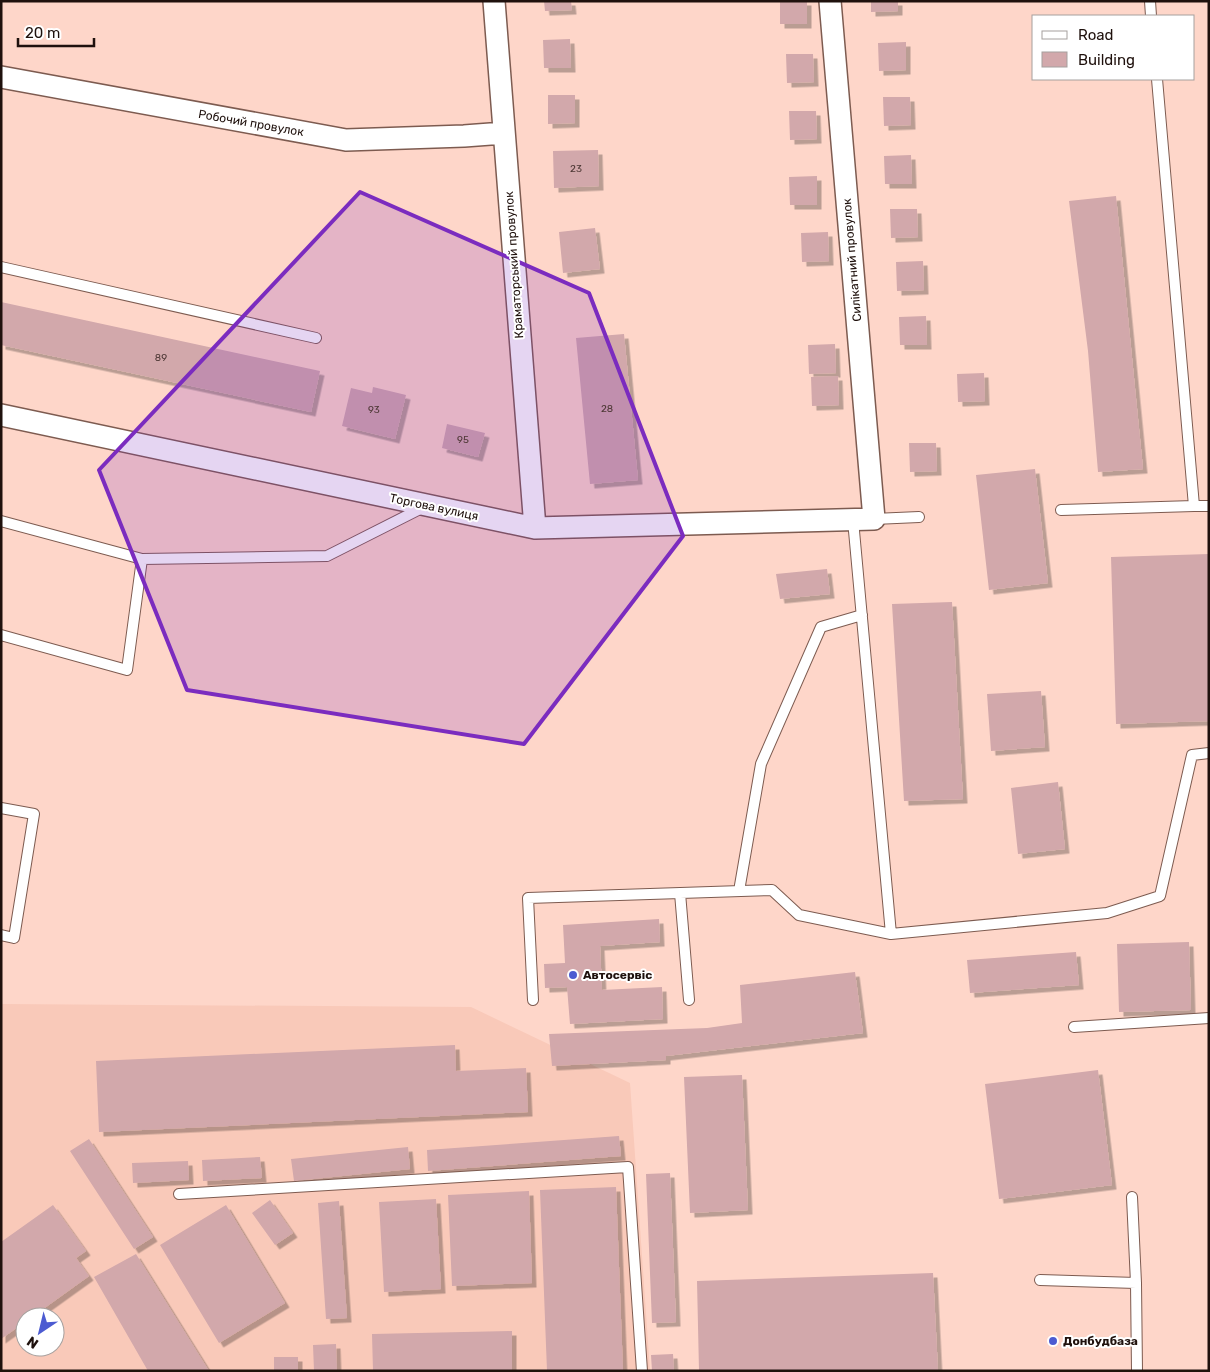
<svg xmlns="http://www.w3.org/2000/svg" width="1210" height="1372" font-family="Rubik,sans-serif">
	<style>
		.built { fill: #f9c9b9; fill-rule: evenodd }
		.building { fill: #d2a8ab; filter: url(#shadow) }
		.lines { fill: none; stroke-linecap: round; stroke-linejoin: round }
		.service-casing { stroke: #7d5b50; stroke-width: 12 }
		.minor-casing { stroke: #7d5b50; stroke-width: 24 }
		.service { stroke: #fff; stroke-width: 10 }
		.minor { stroke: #fff; stroke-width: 21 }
		.marked { fill: #7b2cbf; fill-opacity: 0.2; stroke: #7b2cbf; stroke-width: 4; stroke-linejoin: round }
		.poi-dot { fill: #4c5bd1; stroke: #fff; stroke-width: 2 }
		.labels { text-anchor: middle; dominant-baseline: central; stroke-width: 4; stroke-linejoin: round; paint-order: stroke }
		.number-label { font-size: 10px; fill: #4c3734 }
		.street-label { font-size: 12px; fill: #1f110d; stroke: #fff }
		.poi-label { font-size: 12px; font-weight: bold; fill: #1f110d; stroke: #fff; text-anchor: start }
	</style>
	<defs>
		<filter id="shadow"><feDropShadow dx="4.5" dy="4.5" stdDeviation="0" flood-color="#0004"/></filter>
	</defs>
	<rect width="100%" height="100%" fill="#fed6c9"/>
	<path class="built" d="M1 1004 471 1007 630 1083 650 1371H1ZM25 1317H55V1347H25Z"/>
	<path class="building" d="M544 1H571L572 10 545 11Z
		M780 1H807V24H780Z
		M871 1H898V11L871 12Z
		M570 39 571 68H544L543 40Z
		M906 42V70L879 71 878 43Z
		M786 54H813L814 82 787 83Z
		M548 95H575V123L548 124Z
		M883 97H910L911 125 884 126Z
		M789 111H816L817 139 790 140Z
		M598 150 599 186 554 188 553 151Z
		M911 155 912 184H885L884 156Z
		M817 176V205H790L789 177Z
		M1116 196 1143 469 1098 472 1088 351 1069 201Z
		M890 209H917L918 237 891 238Z
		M595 228 600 269 563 273 559 232Z
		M828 232 829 261 802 262 801 233Z
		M923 261 924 290 897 291 896 262Z
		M1 302 320 371 311 412 1 345Z
		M926 316 927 345H900L899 317Z
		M624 334 638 480 590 484 576 338Z
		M835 344 836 373 809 374 808 345Z
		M984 373 985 401 958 402 957 374Z
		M838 376 839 405 812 406 811 377Z
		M373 387 406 395 395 439 342 426 351 388 372 393Z
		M447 424 485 433 478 457 442 448Z
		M909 443H936L937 471 910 472Z
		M1035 469 1048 583 989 590 976 475Z
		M1209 554V721L1116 724 1111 557Z
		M827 569 830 594 780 599 776 574Z
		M952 602 963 799 904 801 892 604Z
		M1041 691 1045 747 991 751 987 694Z
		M1058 782 1065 849 1018 854 1011 788Z
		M659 919 660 942 600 946 602 990 662 987 663 1019 570 1024 567 987 545 988 544 964 565 963 563 925Z
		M1189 942 1191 1010 1119 1012 1117 944Z
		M1076 952 1079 985 970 993 967 960Z
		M855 972 863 1033 666 1056V1060L552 1066 549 1034 707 1028 742 1023 740 985Z
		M455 1045 456 1071 526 1068 528 1112 99 1132 96 1061Z
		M1098 1070 1112 1185 999 1199 985 1084Z
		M742 1075 748 1210 690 1213 684 1077Z
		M619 1136 621 1156 428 1171 427 1150Z
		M89 1139 153 1237 134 1249 70 1151Z
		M408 1147 410 1169 294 1181 291 1159Z
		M260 1157 262 1178 203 1181 202 1160Z
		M188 1161 189 1180 133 1183 132 1163Z
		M670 1173 676 1322 652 1323 646 1174Z
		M616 1187 623 1371H547L540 1190Z
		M529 1191 532 1283 452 1286 448 1195Z
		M436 1199 441 1289 384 1292 379 1202Z
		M270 1200 293 1233 275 1245 252 1213Z
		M339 1201 347 1318 326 1319 318 1203Z
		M53 1205 86 1251 76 1258 89 1276 32 1317H25V1322L1 1339V1242Z
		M226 1205 285 1303 219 1343 160 1245Z
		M136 1254 209 1371H148L94 1277Z
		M933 1273 938 1371H699L697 1281Z
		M512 1331V1371H373L372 1334Z
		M336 1344 337 1371H314L313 1345Z
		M673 1354 674 1371H652L651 1355Z
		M274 1357H298V1371H274Z"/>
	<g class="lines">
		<g class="service-casing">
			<path id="service" d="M1150 1 1151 16
				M1157 79 1194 506H1209
				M1 267 316 338
				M1061 510 1194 506
				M874 519 919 517
				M1 521 142 559 127 670 1 635
				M142 559 327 556 424 507
				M1 808 34 814 14 938 1 935
				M739 891 761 764 821 627 862 615
				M680 893 689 1000
				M891 934 1107 913 1160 896 1192 755 1209 753
				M533 1000 528 898 772 890 799 915 891 934 853 520
				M1074 1027 1209 1018
				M179 1194 628 1167 642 1371
				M1132 1197 1136 1283 1137 1371
				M1040 1280 1136 1283"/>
		</g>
		<g class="minor-casing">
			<path id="minor" d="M494 1 535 528
				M1 77 346 140 464 136 504 133
				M1 415 535 528 874 519 830 1"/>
		</g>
		<use href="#service" class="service"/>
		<use href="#minor" class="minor"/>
	</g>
	<path class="marked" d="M360 192 589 293 683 536 524 744 187 690 99 470Z"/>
	<g class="poi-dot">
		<circle cx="573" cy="975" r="5"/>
		<circle cx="1053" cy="1341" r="5"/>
	</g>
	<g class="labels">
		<g class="number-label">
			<text x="576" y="169">23</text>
			<text x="161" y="358">89</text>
			<text x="607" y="409">28</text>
			<text x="374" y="410">93</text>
			<text x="463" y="440">95</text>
		</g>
		<g class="street-label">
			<text transform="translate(251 123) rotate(10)">Робочий провулок</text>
			<text transform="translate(852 260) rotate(-95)">Силікатний провулок</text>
			<text transform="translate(514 265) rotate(-94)">Краматорський провулок</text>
			<text transform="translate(434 507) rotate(12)">Торгова вулиця</text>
		</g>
		<g class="poi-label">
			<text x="583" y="975">Автосервіс</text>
			<text x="1063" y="1341">Донбудбаза</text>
		</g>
	</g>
	<rect width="1210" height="1372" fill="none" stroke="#1f110d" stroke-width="5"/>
	<rect x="1032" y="15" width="162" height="65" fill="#ffffff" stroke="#a5a09e"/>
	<rect x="1042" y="31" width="25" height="8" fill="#ffffff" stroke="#a5a09e"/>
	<text x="1078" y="40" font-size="15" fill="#1f110d">Road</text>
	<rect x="1042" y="52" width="25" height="15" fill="#d2a8ab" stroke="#a5a09e"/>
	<text x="1078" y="65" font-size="15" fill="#1f110d">Building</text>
	<g transform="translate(40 1332) rotate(215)"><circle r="24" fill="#ffffff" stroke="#a5a09e"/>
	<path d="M0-4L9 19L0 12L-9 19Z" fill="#4c5bd1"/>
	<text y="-8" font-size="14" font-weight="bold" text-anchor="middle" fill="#1f110d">N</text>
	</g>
	<path d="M18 38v8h76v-8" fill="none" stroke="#1f110d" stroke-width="2.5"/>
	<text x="25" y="38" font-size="15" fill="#1f110d" stroke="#ffffff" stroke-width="4" paint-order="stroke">20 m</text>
</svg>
